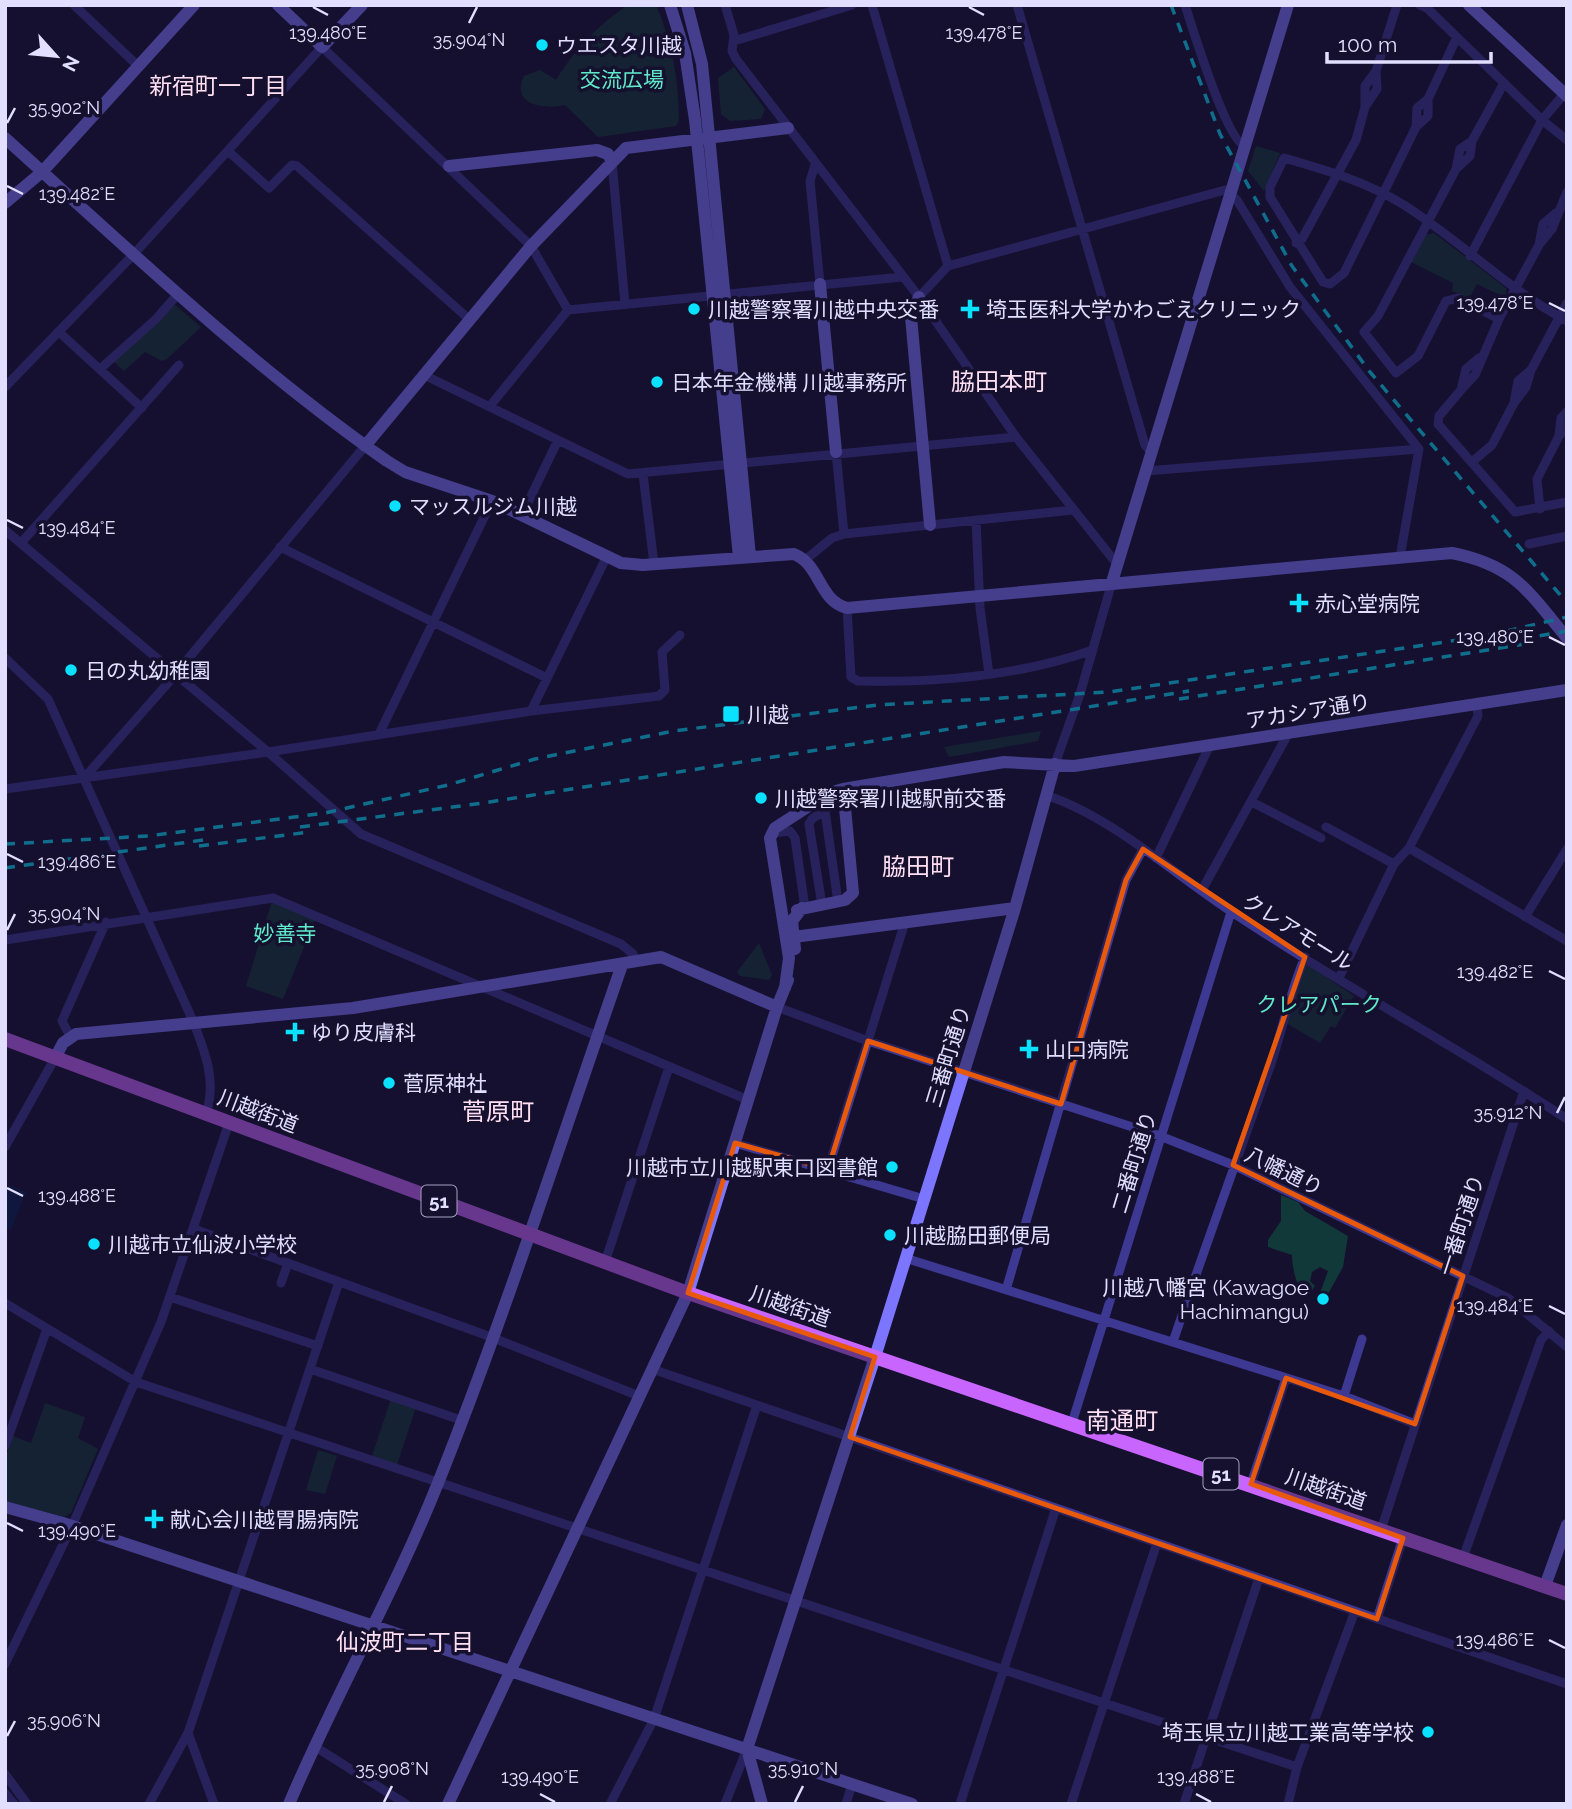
<svg xmlns="http://www.w3.org/2000/svg" width="1572" height="1809" font-family="Raleway,'Noto Sans JP',sans-serif">
	<style>
		.green { fill: #123939 }
		.water { fill: #072051 }
		.lines { fill: none; stroke-linecap: round; stroke-linejoin: round }
		.street { stroke: #3d3891; stroke-width: 9 }
		.secondary { stroke: #7c75ff; stroke-width: 12 }
		.primary { stroke: #c965ff; stroke-width: 14 }
		.rail { stroke: #0ae0ff; stroke-width: 3.5; stroke-dasharray: 10 9; stroke-linecap: butt }
		.marked { fill: none; stroke: #e8590c; stroke-width: 5; stroke-linejoin: round }
		.ticks { fill: none; stroke: #e2deff; stroke-width: 2.5 }
		.poi-dot { fill: #0ae0ff; stroke: #16102f; stroke-width: 2.5 }
		.labels { text-anchor: middle; dominant-baseline: central; stroke-width: 7; stroke-linejoin: round; paint-order: stroke }
		.shield { fill: #16102f; stroke: #a5a0c1; stroke-width: 2 }
		.shield-label { font-size: 19px; font-weight: bold; fill: #e2deff }
		.poi-label { font-size: 21px; fill: #e2deff; stroke: #16102f; text-anchor: start }
		.park-label { font-size: 21px; fill: #5feacb; stroke: #16102f }
		.street-label { font-size: 21px; fill: #e2deff; stroke: #16102f }
		.neighbourhood-label { font-size: 23px; fill: #ffe0f3; stroke: #16102f }
		.quarter-label { font-size: 24px; fill: #ffe0f3; stroke: #16102f }
		.ticks-label { font-size: 18px; text-anchor: middle; fill: #e2deff; stroke: #16102f; stroke-width: 7; stroke-linejoin: round; paint-order: stroke }
	</style>
	<rect width="100%" height="100%" fill="#16102f"/>
	<path class="green" d="M628 5H656C672 42 679 81 679 121L676 126 598 137 565 105C544 110 510 105 524 76L540 70 556 80C576 48 597 26 628 5Z
		M734 67 765 109 761 119 730 121 721 114 718 78Z
		M1256 146 1280 153 1264 191 1248 171Z
		M1434 233 1506 288V298L1477 284 1469 299 1452 291 1453 283 1411 262 1425 235Z
		M174 304 201 327 167 359 162 361 145 352 124 371 113 361Z
		M1041 731 1038 741 949 757 944 747Z
		M272 901 315 920 283 999 246 986Z
		M759 943 772 975 769 980 740 976 737 972Z
		M1305 963 1354 996 1335 1028 1331 1026 1320 1043 1286 1023Z
		M1281 1195 1298 1202 1305 1211 1348 1236 1343 1267 1328 1294 1320 1293 1328 1271 1320 1267 1312 1272 1310 1281 1315 1286 1307 1297C1297 1291 1292 1267 1292 1255L1268 1247V1240L1281 1221Z
		M391 1399 416 1407 397 1465 372 1456Z
		M45 1403 85 1417 78 1438 98 1449 71 1513 64 1517 5 1501V1458L13 1436 31 1443Z
		M318 1450 337 1456 325 1494 306 1490Z"/>
	<path class="water" d="M9 1185 26 1192 11 1230 5 1228V1193Z"/>
	<g class="lines">
		<path class="street" d="M74 5 138 66
			M725 5 734 35 732 51 736 59 919 297 1016 437 1117 564
			M872 5 948 266
			M1017 5 1145 445 1152 453
			M1185 5C1193 29 1226 140 1245 146
			M1420 5 1427 8 1542 120 1567 140
			M734 41 852 5
			M1376 71 1365 86V107L1377 89 1376 71 1397 5
			M1428 99 1457 37
			M1416 127 1417 108 1428 99V116L1416 127 1344 273 1330 284 1323 282 1270 197V187L1284 158C1326 170 1367 182 1404 205 1461 241 1507 289 1567 321
			M1472 141 1460 149 1456 169 1470 156 1472 141 1504 83
			M228 151 269 188 292 165 297 166 470 320
			M612 162 625 304
			M815 165 810 181 820 284
			M1456 169 1378 316 1364 332 1396 373 1418 356 1446 301 1458 298 1499 319
			M1556 213 1543 224 1539 245 1552 229 1567 192
			M1296 243 1302 239 1356 140 1365 107
			M1470 256 1542 120 1564 94
			M919 297 948 266 1225 190 1237 200 1290 287 1419 449 1400 557
			M59 332 142 408
			M1479 358 1466 369 1461 390 1475 375 1499 319 1539 245
			M100 369 156 319 177 295
			M1531 370 1518 381 1514 403 1526 387 1531 370 1567 303
			M424 375 628 474 1016 437
			M5 387 133 255 322 47 531 246 568 310
			M1461 390 1439 416 1438 424 1515 512 1567 502
			M490 406 568 310 902 277
			M1559 436 1561 418 1567 412
			M836 452 844 534
			M1472 462 1492 445 1514 403
			M1146 471 1419 449
			M643 474 654 564
			M1540 509 1537 479 1559 436 1567 428
			M522 515 558 440
			M976 520 980 608 989 674
			M5 530 268 752 5 789
			M21 543 179 365
			M1529 544 1567 536
			M280 547 547 678
			M805 560 832 538 844 534 1073 510
			M847 608 851 677 858 681C936 683 1019 676 1093 650
			M5 658 48 699 193 1021C205 1052 217 1081 206 1114
			M531 711 606 558
			M379 734 492 501
			M268 752 531 711 659 696 665 690 662 652 680 635
			M268 752 361 834 621 944 633 954 636 961
			M1055 764 1080 694 1112 582
			M85 777 168 683 365 446
			M1048 796C1110 816 1177 876 1232 912 1341 985 1457 1047 1567 1119
			M1252 802 1321 838
			M825 811 838 902
			M1326 827 1394 864
			M773 833 790 831 795 838 805 908
			M1409 848 1567 941
			M1156 858 1210 745
			M1202 890 1288 734
			M822 905 809 824 812 819 844 797
			M1525 917 1567 849
			M5 940 273 898 748 1100
			M1339 978 1394 864 1409 848 1478 716 1477 705
			M777 1007 868 1041 1160 1136 1233 1165 1508 1298 1567 1347
			M70 1036 62 1021 106 922
			M735 1143 924 1199
			M5 1147 55 1058
			M828 1169 905 922
			M194 1229 491 1337 639 1396
			M905 1258 1344 1396 1415 1424
			M605 1262 669 1067
			M281 1283 288 1263
			M1006 1290 1126 880 1143 849
			M170 1297 318 1346
			M5 1303 136 1382 1297 1767
			M1173 1342C1204 1249 1238 1157 1271 1064 1283 1028 1290 992 1305 957
			M310 1369 461 1420
			M652 1369 1567 1684
			M1344 1396 1362 1339
			M1072 1423 1231 912
			M5 1446 47 1329
			M1251 1484 1286 1378
			M1381 1530 1524 1091
			M1463 1558 1541 1340 1549 1331
			M1377 1619 1403 1538
			M5 1664 72 1526 161 1322 229 1123
			M188 1733 214 1804
			M314 1746 406 1804
			M5 1774 27 1804
			M5 1793 14 1804
			M149 1804 188 1733 339 1282
			M610 1804 654 1719 757 1405
			M725 1804 747 1749
			M846 1804 852 1784
			M960 1804 1056 1508
			M1071 1804 1157 1543
			M1184 1804 1259 1578
			M1288 1804 1297 1767 1355 1611"/>
		<path class="secondary" d="M278 5 322 47 362 5
			M670 5 685 53 695 120 739 557
			M687 5 702 64 750 556
			M1469 5 1567 96
			M5 138C129 250 250 365 387 461L405 472 492 501 621 563 643 565 794 554C821 565 818 600 847 608L1452 553C1514 565 1529 592 1567 638
			M449 166 597 150 608 154 612 162
			M5 203 42 172 194 5
			M820 284 836 452
			M919 297 911 317 930 525
			M365 446 531 246 626 148 788 128
			M1112 582 1288 5
			M797 910 845 900 853 893 844 797 851 790
			M786 938 1015 908
			M795 949 792 921 802 908
			M785 988 789 958 770 838 775 828 829 793 843 789 1004 762 1074 766 1567 690
			M55 1058 63 1043 76 1034 353 1008 661 957 777 1007
			M5 1507 63 1523 912 1804
			M1545 1586 1567 1525
			M289 1804C335 1695 394 1593 438 1483 506 1313 562 1137 622 965
			M448 1804 688 1293 777 1007 788 980
			M762 1804 747 1749 875 1357 1015 908 1055 764"/>
		<path class="primary" d="M5 1039 688 1293 1567 1594"/>
		<path class="rail" d="M1171 5 1220 134 1292 266 1370 372 1567 603
			M1521 639 1567 631
			M1179 699 1531 643
			M300 827 483 803 1189 691
			M5 844 148 836 325 813 448 785 535 759 674 731 877 705 1109 692 1485 636 1567 617
			M199 846 310 832
			M5 868 210 839"/>
	</g>
	<path d="M0 0H1572V1809H0ZM1143 849 1305 957 1233 1165 1463 1276 1415 1424 1286 1378 1251 1484 1403 1538 1377 1619 850 1437 875 1357 688 1293 735 1143 828 1169 868 1041 1061 1104 1126 880Z" fill="#16102f" fill-opacity=".55" fill-rule="evenodd"/>
	<path class="marked" d="M1143 849 1305 957 1233 1165 1463 1276 1415 1424 1286 1378 1251 1484 1403 1538 1377 1619 850 1437 875 1357 688 1293 735 1143 828 1169 868 1041 1061 1104 1126 880Z"/>
	<path class="ticks" d="M313 7 328 15M969 7 984 15M469 23 477 7M7 123 15 108M7 186 23 194M1549 303 1565 311M7 520 23 528M1549 637 1565 645M7 854 23 862M7 930 15 914M1549 971 1565 979M1557 1113 1565 1097M7 1188 23 1196M1549 1306 1565 1314M7 1523 23 1531M1549 1640 1565 1648M7 1736 15 1721M540 1794 555 1802M1196 1794 1211 1802M384 1802 392 1786M795 1802 803 1786"/>
	<g class="poi-dot">
		<circle cx="542" cy="45" r="7"/>
		<circle cx="694" cy="309" r="7"/>
		<path d="M966.5 298.5h7v7h7v7h-7v7h-7v-7h-7v-7h7z"/>
		<circle cx="657" cy="382" r="7"/>
		<circle cx="395" cy="506" r="7"/>
		<path d="M1295.5 592.5h7v7h7v7h-7v7h-7v-7h-7v-7h7z"/>
		<circle cx="71" cy="670" r="7"/>
		<rect x="722" y="705" width="18" height="18" rx="3.5"/>
		<circle cx="761" cy="798" r="7"/>
		<path d="M291.5 1021.5h7v7h7v7h-7v7h-7v-7h-7v-7h7z"/>
		<path d="M1025.5 1038.5h7v7h7v7h-7v7h-7v-7h-7v-7h7z"/>
		<circle cx="389" cy="1083" r="7"/>
		<circle cx="892" cy="1167" r="7"/>
		<circle cx="890" cy="1235" r="7"/>
		<circle cx="94" cy="1244" r="7"/>
		<circle cx="1323" cy="1299" r="7"/>
		<path d="M150.5 1508.5h7v7h7v7h-7v7h-7v-7h-7v-7h7z"/>
		<circle cx="1428" cy="1732" r="7"/>
	</g>
	<g class="labels">
		<g class="shield">
			<rect x="421.5" y="1185.5" width="35" height="31" rx="5"/>
			<rect x="1203.5" y="1458.5" width="35" height="31" rx="5"/>
		</g>
		<g class="shield-label">
			<text x="439" y="1201">51</text>
			<text x="1221" y="1474">51</text>
		</g>
		<g class="poi-label">
			<text x="556" y="45">ウエスタ川越</text>
			<text x="708" y="309">川越警察署川越中央交番</text>
			<text x="986" y="309">埼玉医科大学かわごえクリニック</text>
			<text x="671" y="382">日本年金機構 川越事務所</text>
			<text x="409" y="506">マッスルジム川越</text>
			<text x="1315" y="603">赤心堂病院</text>
			<text x="85" y="670">日の丸幼稚園</text>
			<text x="747" y="714">川越</text>
			<text x="775" y="798">川越警察署川越駅前交番</text>
			<text x="311" y="1032">ゆり皮膚科</text>
			<text x="1045" y="1049">山口病院</text>
			<text x="403" y="1083">菅原神社</text>
			<text x="878" y="1167" text-anchor="end">川越市立川越駅東口図書館</text>
			<text x="904" y="1235">川越脇田郵便局</text>
			<text x="108" y="1244">川越市立仙波小学校</text>
			<text x="1309" y="1287" text-anchor="end">川越八幡宮 (Kawagoe<tspan x="1309" dy="24">Hachimangu)</tspan></text>
			<text x="170" y="1519">献心会川越胃腸病院</text>
			<text x="1414" y="1732" text-anchor="end">埼玉県立川越工業高等学校</text>
		</g>
		<g class="park-label">
			<text x="622" y="79">交流広場</text>
			<text x="285" y="933">妙善寺</text>
			<text x="1319" y="1004">クレアパーク</text>
		</g>
		<g class="street-label">
			<text transform="translate(1308 711) rotate(-9)">アカシア通り</text>
			<text transform="translate(1298 932) rotate(32)">クレアモール</text>
			<text transform="translate(948 1056) rotate(-73)">三番町通り</text>
			<text transform="translate(258 1111) rotate(21)">川越街道</text>
			<text transform="translate(1134 1162) rotate(-73)">二番町通り</text>
			<text transform="translate(1284 1171) rotate(26)">八幡通り</text>
			<text transform="translate(1461 1225) rotate(-72)">一番町通り</text>
			<text transform="translate(790 1306) rotate(19)">川越街道</text>
			<text transform="translate(1326 1489) rotate(19)">川越街道</text>
		</g>
		<g class="neighbourhood-label">
			<text x="218" y="85">新宿町一丁目</text>
			<text x="405" y="1641">仙波町二丁目</text>
		</g>
		<g class="quarter-label">
			<text x="999" y="381">脇田本町</text>
			<text x="918" y="866">脇田町</text>
			<text x="498" y="1111">菅原町</text>
			<text x="1122" y="1420">南通町</text>
		</g>
	</g>
	<g class="ticks-label">
		<text x="328" y="39">139.480°E</text>
		<text x="984" y="39">139.478°E</text>
		<text x="469" y="46">35.904°N</text>
		<text x="64" y="114">35.902°N</text>
		<text x="77" y="200">139.482°E</text>
		<text x="1495" y="309">139.478°E</text>
		<text x="77" y="534">139.484°E</text>
		<text x="1495" y="643">139.480°E</text>
		<text x="77" y="868">139.486°E</text>
		<text x="64" y="920">35.904°N</text>
		<text x="1495" y="978">139.482°E</text>
		<text x="1508" y="1119">35.912°N</text>
		<text x="77" y="1202">139.488°E</text>
		<text x="1495" y="1312">139.484°E</text>
		<text x="77" y="1537">139.490°E</text>
		<text x="1495" y="1646">139.486°E</text>
		<text x="64" y="1727">35.906°N</text>
		<text x="392" y="1775">35.908°N</text>
		<text x="803" y="1775">35.910°N</text>
		<text x="540" y="1783">139.490°E</text>
		<text x="1196" y="1783">139.488°E</text>
	</g>
	<rect width="1572" height="1809" fill="none" stroke="#e2deff" stroke-width="14"/>
	<g transform="translate(56 56) rotate(117)" stroke="#16102f" stroke-width="5" paint-order="stroke">
	<path d="M0-5L12 26L0 18L-12 26Z" fill="#e2deff"/>
	<text y="-10" font-size="19" font-weight="bold" text-anchor="middle" fill="#e2deff">N</text>
	</g>
	<path d="M1327 52v10h164v-10" fill="none" stroke="#e2deff" stroke-width="3.5"/>
	<text x="1338" y="52" font-size="21" fill="#e2deff" stroke="#16102f" stroke-width="5" paint-order="stroke">100 m</text>
</svg>
